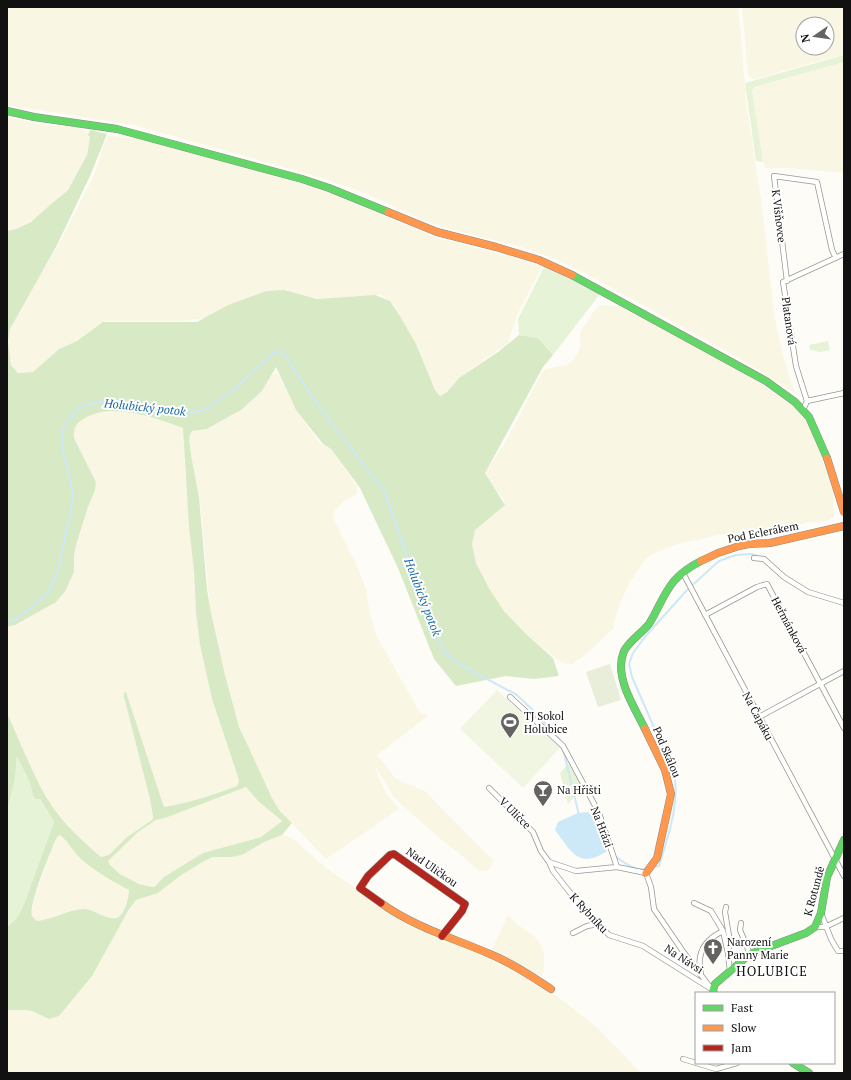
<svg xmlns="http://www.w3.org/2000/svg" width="851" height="1080" font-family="'PT Serif',serif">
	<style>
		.farmland { fill: #f9f7e4; fill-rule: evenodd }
		.green { fill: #e7f3d7 }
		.forest { fill: #d8eac5; fill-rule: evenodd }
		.cemetery { fill: #e9eedb }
		.pitch { fill: #f0f6e1 }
		.water { fill: #cde8f7 }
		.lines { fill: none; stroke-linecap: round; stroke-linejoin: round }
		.stream { stroke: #cde8f7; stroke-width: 2 }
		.street-casing { stroke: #979795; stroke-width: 6 }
		.fast-casing { stroke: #8e8d8b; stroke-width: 8 }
		.slow-casing { stroke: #8e8d8b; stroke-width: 8 }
		.jam-casing { stroke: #8e8d8b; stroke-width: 8 }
		.street { stroke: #fffffe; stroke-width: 4.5 }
		.fast { stroke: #63d668; stroke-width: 7 }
		.slow { stroke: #ff974d; stroke-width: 7 }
		.jam { stroke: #b3261e; stroke-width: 7 }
		.labels { text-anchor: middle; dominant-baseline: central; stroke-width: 4; stroke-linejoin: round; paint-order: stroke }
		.street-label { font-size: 11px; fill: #111; stroke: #fff }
		.poi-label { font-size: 11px; fill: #111; stroke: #fff; text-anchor: start }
		.water-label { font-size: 12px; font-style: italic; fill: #1768a6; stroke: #fff }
		.quarter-label { font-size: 13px; letter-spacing: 1px; fill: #111; stroke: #fff }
	</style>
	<rect width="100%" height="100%" fill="#fdfcf7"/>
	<path class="farmland" d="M7 7H738L742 48 746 102 761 199 775 319 783 356 794 391 793 392 742 360 583 272 550 257 518 246 453 230 426 221 360 191 312 175 234 153 133 125 7 105Z
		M742 7H844V54L755 79 751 78 748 75ZM803 24H827V48H803Z
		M844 62V173L789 168H765L760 149 752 91 754 87Z
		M7 117 45 125 79 127 86 131 90 136 87 155 68 190 50 205 34 220 16 229 7 231Z
		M108 136 139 138 316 188 438 238 510 256 542 266 518 313 508 343 459 378 447 392 442 395 438 394 435 390 416 344 394 305 381 295 322 299 303 296 284 290 266 291 228 305 211 315 200 319 182 321H106L77 341 59 349 33 372 18 373 11 365 9 356 8 341 10 329 33 286 58 246 94 175 104 145Z
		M602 305 617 306 657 326 751 377 793 406 808 422 819 448 833 493 834 509 833 517 829 520 823 522H808L781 531 724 534 674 545 653 554 646 558 629 584 618 608 613 629 583 657 572 664H566L558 660 526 634 504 611 490 590 476 563 472 544 475 530 504 504 505 501 488 479 486 471 506 441 544 369 567 365 573 360 580 349V332L597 307Z
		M276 372 278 374 296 410 319 442 331 449 357 487V492L355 495 344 501 335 510 333 518 358 568 366 589 370 614 376 635 419 711 428 716 376 756 380 758 396 779 425 791 490 857 493 861 490 869 486 871H479L475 868 459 853 443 841 402 805 393 796 374 764 385 792 399 809 326 859 279 810 272 798 239 727 225 675 210 608 200 502 191 455 189 437 192 431 211 428 241 410 262 391 272 375Z
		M118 411 147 416 184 428 185 469 194 571 196 613 200 645 212 699 237 774 239 781 237 786 223 791 197 800 164 807 126 693 150 799 153 817 152 820 127 837 109 855 101 857 82 841 71 829 50 803 39 785 7 713V627L15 625 66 590 70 583 74 572V556L76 545 88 507 95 490 96 482 74 438 73 432 75 426 80 420 88 416 97 413Z
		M246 787 258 801 282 822 261 837 203 853 152 887 139 884 120 874 110 865 108 861 121 847 138 832 156 820 165 818Z
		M60 835 73 850 87 864 129 890V896L126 904 120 917 115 919H110L92 911 84 909 56 915 44 920 36 921 32 916V910L34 899 55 841 58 836Z
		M282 835 287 836 296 841 326 868 380 905 491 957 544 986 598 1028 641 1073H7V1010H25L32 1011 49 1019 59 1016 136 900 158 893 180 876 204 861 213 857H232L242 855 264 842Z
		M508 915 517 924 534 936 541 945 544 954V971L542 977 492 949Z"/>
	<path class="green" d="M844 55V62L754 87 752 91 763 162 756 161 745 83Z
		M545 265 583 283 600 294 553 355 538 338 519 335 518 319Z
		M828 341 830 350 821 352 810 350 809 345Z
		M17 755 32 787 54 822 24 904 17 918 7 927V812L15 778Z
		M569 763 583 786 568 804 560 773Z"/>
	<path class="forest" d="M90 130 107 134 90 176 56 247 10 329 8 341 11 365 18 373 33 372 59 349 77 341 103 322H197L228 305 266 291 284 290 317 299 375 295 390 301 400 316 416 344 435 390 440 396 447 392 459 378 498 352 519 335 538 338 553 355 543 367 485 473 505 505 475 530 472 544 476 563 490 590 504 611 526 634 553 658 559 676 534 679 506 676 456 686 434 659 398 568 360 488 331 449 323 444 296 410 276 367 262 391 241 410 207 429 192 431 189 437 191 455 199 497 207 589 210 608 225 675 239 727 249 748 272 798 279 810 292 823 282 835 264 842 242 855 232 857H213L204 861 180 876 158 893 136 900 128 911 92 976 59 1016 49 1019 32 1011 25 1010H7V927L17 918 24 904 54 822 40 799H35C32 793 32 789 30 783L17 756 15 778 7 812V713C18 737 28 762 40 786 54 814 77 837 101 857L109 855 127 837 152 820 153 817 150 799 124 697V693L126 692 164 807C189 803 213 795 237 786L239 781 237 774 212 699 200 645 196 613 194 571 189 527 183 428C156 418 113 402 85 418 77 422 73 428 74 438L96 482 95 490 88 507 76 545 74 556V572L66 590 56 602 15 625 7 627V231L16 229 31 222 50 205 68 190 87 155 90 137 88 135ZM246 787 258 801 282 821 261 837 203 853 164 877 155 886 152 887 139 884 120 874 110 865 108 861 138 832 156 820 165 818ZM60 835C68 842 73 851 81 859 95 871 112 881 129 890 129 897 125 911 120 916 112 924 94 909 85 909 68 909 52 920 36 921 36 920 32 916 32 916 28 905 50 854 55 841L58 836Z"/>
	<path class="cemetery" d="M610 664 621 700 598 707 586 672Z"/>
	<path class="pitch" d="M497 690 560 748 523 788 460 729Z"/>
	<path class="water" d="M588 812C601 822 603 836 607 851 579 870 571 851 555 830L558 822 578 813Z"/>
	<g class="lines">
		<path class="stream" d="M7 622 18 618 48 593 57 574 73 500 71 483 62 448 63 429 76 410 85 405 104 401 124 402 167 407 189 413 206 409 235 389 273 353 279 351 284 354 320 408 384 491 433 628 444 651 457 663 517 695 537 714 560 740 561 743
			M563 749 579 815
			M616 857C625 863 634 871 646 869
			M652 867 659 866C668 836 680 804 674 773L632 677 629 664 633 653 644 638 687 590 719 561 736 555 752 554 758 556"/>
		<g class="street-casing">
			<path id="street" d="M787 281 774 176 817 182 832 250 836 258
				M807 401 796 366 783 282 844 254
				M803 410 807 401 844 393
				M754 558 764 559 784 577 808 592 844 603
				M683 573 844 876
				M705 615 757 587 767 584 844 728
				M510 697 563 746 599 813 617 867
				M759 717 844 671
				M489 788 533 832 541 851 549 862 553 871 579 904 609 935 643 946 713 990
				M549 862 576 871 617 867 646 873 651 887 654 909 682 950 710 987
				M694 903 711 911 723 931 728 953 730 972
				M726 907 725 912 730 942 728 951
				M821 913 831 939 838 951H844
				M741 923 740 930 750 954
				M815 927H825L844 918
				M573 933 587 926 598 924
				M701 974C696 954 704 940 723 931
				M683 1059 716 1069 737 1063"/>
		</g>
		<g class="fast-casing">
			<path id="fast" d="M7 111 34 117 117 129 302 179 329 188 388 212
				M572 275 766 381 795 402 809 417 827 458
				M645 729C636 710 621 688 621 666 621 661 622 656 624 651 630 640 641 634 649 624 658 610 663 594 674 581 681 573 691 566 701 561
				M714 993 713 990 715 984 750 954 806 933 815 927 821 913 827 877 844 840
				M793 1063 809 1073"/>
		</g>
		<g class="slow-casing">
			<path id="slow" d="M388 212 437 232 496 247 539 260 572 275
				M827 458 844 512
				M701 561 718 553 739 546 749 544 770 543 844 526
				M645 729 665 770 671 794 657 858 646 873
				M381 903C414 927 453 938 490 954 512 963 531 976 551 989"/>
		</g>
		<g class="jam-casing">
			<path id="jam" d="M381 903 360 888 368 876 390 855 394 854 465 904 462 911 442 936"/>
		</g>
		<use href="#street" class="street"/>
		<use href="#fast" class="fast"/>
		<use href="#slow" class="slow"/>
		<use href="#jam" class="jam"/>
	</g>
	<defs>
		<g id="stadium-pin" transform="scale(1)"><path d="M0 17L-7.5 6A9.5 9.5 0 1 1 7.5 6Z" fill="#646362" stroke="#fff"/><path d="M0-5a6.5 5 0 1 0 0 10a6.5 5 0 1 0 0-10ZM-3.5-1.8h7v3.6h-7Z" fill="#fff"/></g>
		<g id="bar-pin" transform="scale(1)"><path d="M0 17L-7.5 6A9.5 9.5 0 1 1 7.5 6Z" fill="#646362" stroke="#fff"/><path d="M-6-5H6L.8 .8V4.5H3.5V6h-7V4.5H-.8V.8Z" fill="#fff"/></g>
		<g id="church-pin" transform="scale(1)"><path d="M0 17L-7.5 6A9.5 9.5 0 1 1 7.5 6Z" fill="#646362" stroke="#fff"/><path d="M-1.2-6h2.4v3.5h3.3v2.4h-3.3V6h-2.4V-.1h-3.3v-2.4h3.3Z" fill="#fff"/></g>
	</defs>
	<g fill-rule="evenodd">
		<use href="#stadium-pin" x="510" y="722"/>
		<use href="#bar-pin" x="543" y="790"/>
		<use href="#church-pin" x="713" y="948"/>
	</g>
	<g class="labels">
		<g class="street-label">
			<text transform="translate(779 216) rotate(83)">K Višňovce</text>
			<text transform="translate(789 321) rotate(82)">Platanová</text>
			<text transform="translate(763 532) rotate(-11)">Pod Eclerákem</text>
			<text transform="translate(789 625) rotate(62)">Heřmánková</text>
			<text transform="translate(758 716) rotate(62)">Na Čapáku</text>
			<text transform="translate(667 752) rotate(67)">Pod Skálou</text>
			<text transform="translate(515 813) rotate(45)">V Uličce</text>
			<text transform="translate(602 827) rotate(69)">Na Hrázi</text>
			<text transform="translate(432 867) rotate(35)">Nad Uličkou</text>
			<text transform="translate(814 891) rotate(-75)">K Rotundě</text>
			<text transform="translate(589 913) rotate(47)">K Rybníku</text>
			<text transform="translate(684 959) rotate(33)">Na Návsi</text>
		</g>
		<g class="poi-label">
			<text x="524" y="716">TJ Sokol<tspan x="524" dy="13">Holubice</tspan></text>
			<text x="557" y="790">Na Hřišti</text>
			<text x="727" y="942">Narození<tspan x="727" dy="13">Panny Marie</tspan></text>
		</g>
		<g class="water-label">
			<text transform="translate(145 407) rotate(6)">Holubický potok</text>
			<text transform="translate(423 597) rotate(69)">Holubický potok</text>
		</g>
		<g class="quarter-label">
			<text x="772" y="971">HOLUBICE</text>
		</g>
	</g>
	<rect width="851" height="1080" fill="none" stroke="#111111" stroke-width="16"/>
	<rect x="695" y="992" width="140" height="72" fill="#ffffff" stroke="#a0a0a0"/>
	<rect x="703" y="1005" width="20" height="6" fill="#63d668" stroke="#a0a0a0"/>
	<text x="731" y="1012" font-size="12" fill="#111111">Fast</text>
	<rect x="703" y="1025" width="20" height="6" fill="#ff974d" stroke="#a0a0a0"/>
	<text x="731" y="1032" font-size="12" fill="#111111">Slow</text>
	<rect x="703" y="1045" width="20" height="6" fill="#b3261e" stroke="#a0a0a0"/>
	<text x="731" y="1052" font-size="12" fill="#111111">Jam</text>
	<g transform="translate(815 36) rotate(257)"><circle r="19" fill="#ffffff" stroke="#a0a0a0"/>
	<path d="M0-3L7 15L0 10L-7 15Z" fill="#646362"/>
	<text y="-6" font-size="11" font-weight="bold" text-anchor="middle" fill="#111111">N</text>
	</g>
</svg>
